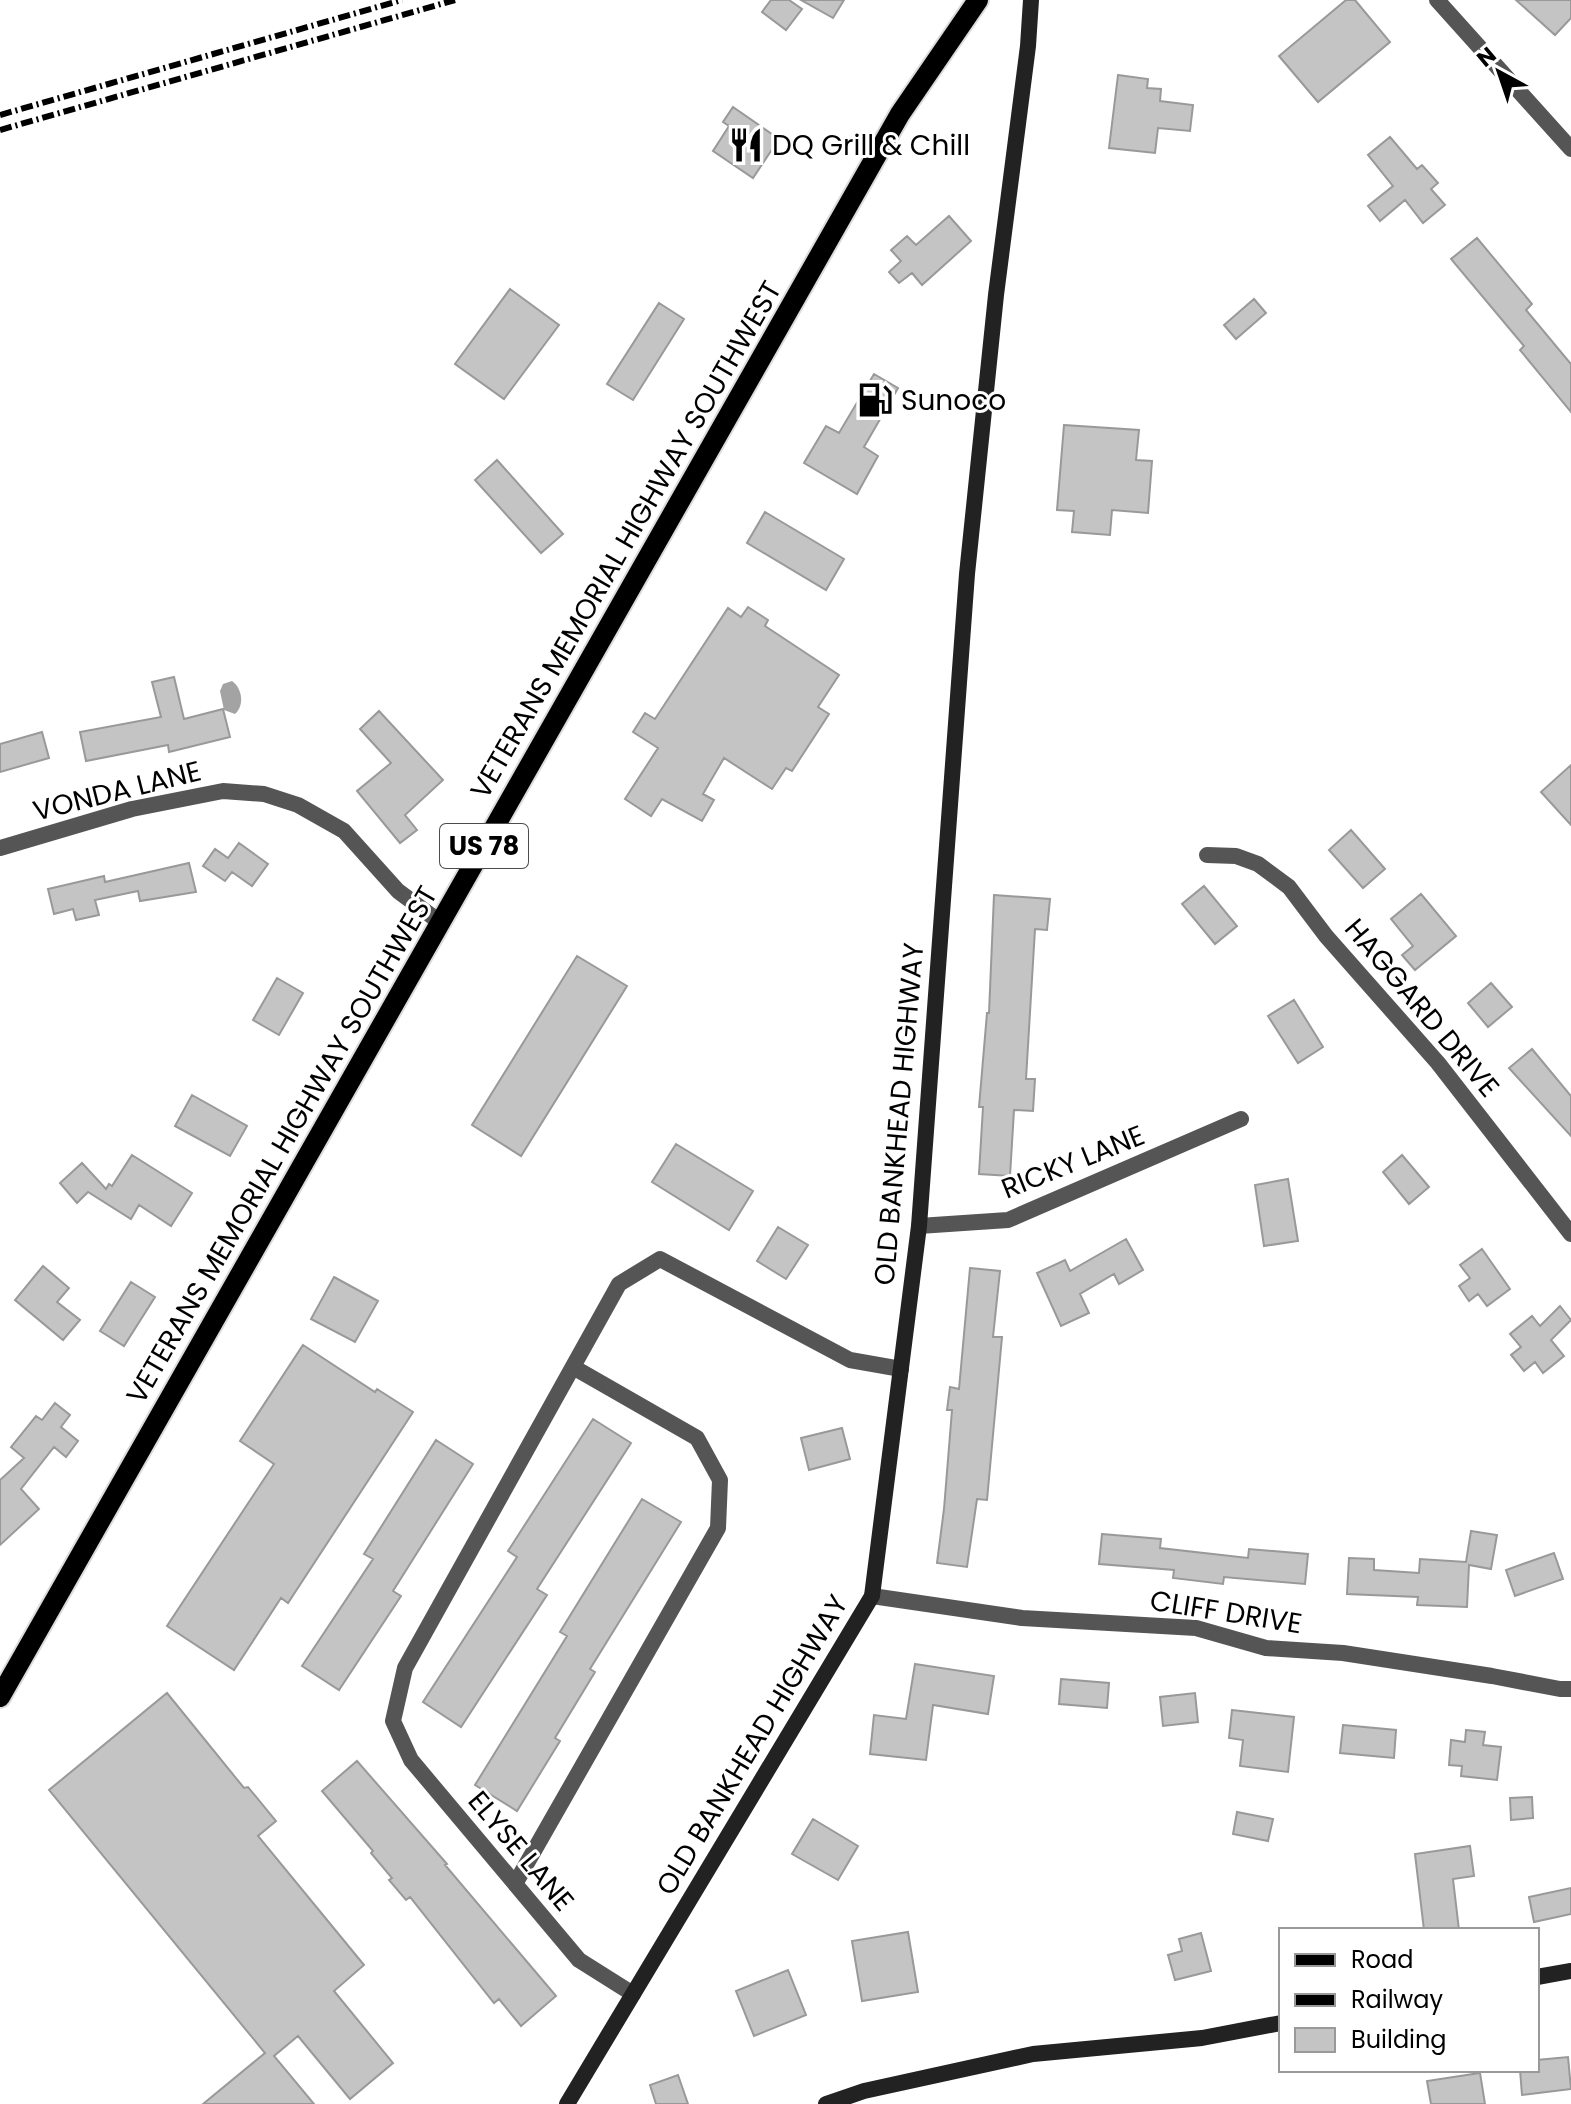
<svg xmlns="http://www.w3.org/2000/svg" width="1571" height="2104" font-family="Poppins,sans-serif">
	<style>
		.water { fill: #a3a3a3 }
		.building { fill: #c4c4c4; stroke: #999; stroke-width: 2 }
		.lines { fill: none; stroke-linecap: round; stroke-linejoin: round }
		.primary-casing { stroke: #dbdbdb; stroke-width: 24 }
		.street { stroke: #555; stroke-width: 16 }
		.secondary { stroke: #222; stroke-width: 16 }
		.primary { stroke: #000; stroke-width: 20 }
		.rail { stroke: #000; stroke-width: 6; stroke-dasharray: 12 4 2 4; stroke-linecap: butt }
		.labels { text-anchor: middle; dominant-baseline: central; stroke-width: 6; stroke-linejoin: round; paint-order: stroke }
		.shield { fill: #fff; stroke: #4c4c4c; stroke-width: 2 }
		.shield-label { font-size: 26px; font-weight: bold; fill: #000 }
		.poi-label { font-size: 28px; fill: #000; stroke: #fff; text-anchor: start }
		.street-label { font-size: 28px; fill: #000; stroke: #fff }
	</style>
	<rect width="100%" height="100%" fill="#fff"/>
	<path class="water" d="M232 681C242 688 245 705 235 714L224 710 220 691 223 684Z"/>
	<path class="building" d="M771 0H789L802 9 786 30 762 12Z
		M801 0H844L833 18Z
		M1346 0H1355L1390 42 1318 102 1279 56Z
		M1516 0H1571V18L1555 35Z
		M1118 75 1148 79 1147 88 1161 89 1160 101 1193 105 1190 131 1158 128 1155 153 1109 148Z
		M733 107 779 139 753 178 713 151 729 126 723 122Z
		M1390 137 1417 169 1422 165 1438 183 1431 189 1445 205 1423 223 1405 200 1380 221 1368 206 1393 186 1368 155Z
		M949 216 971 241 922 285 912 273 899 283 889 272 901 261 891 250 907 236 916 245Z
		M1477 238 1532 304 1526 310 1571 364V412L1520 350 1524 346 1451 259Z
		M510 289 559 325 504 399 455 364Z
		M1254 299 1266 313 1236 339 1224 325Z
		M659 303 684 319 633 400 607 384Z
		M874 374 898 388 864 447 878 456 857 494 804 463 826 426 839 433Z
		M1064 425 1139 430 1136 460 1152 461 1148 513 1112 510 1110 535 1072 532 1074 511 1057 510Z
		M497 460 563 534 541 553 475 480Z
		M765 512 844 559 826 590 747 543Z
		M748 607 768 620 765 626 839 675 818 707 829 714 792 771 786 768 772 789 724 758 703 794 714 800 702 821 662 799 651 816 625 799 658 748 633 732 645 713 655 719 728 608 741 617Z
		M174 677 184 719 223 709 230 737 169 752 168 745 86 761 80 732 161 717 152 682Z
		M379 711 443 780 405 815 417 830 400 843 357 791 391 763 360 729Z
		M42 732 49 758 0 772V744Z
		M1571 765V825L1541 792Z
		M1351 830 1385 869 1363 888 1329 850Z
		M239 843 268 864 252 886 232 872 225 881 203 866 215 849 228 858Z
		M189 863 196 892 140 901 138 891 95 900 99 915 76 920 73 909 54 914 48 889 104 876 105 882Z
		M1204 886 1237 926 1215 944 1182 904Z
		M1421 894 1456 936 1415 970 1402 955 1413 946 1391 919Z
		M994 895 1050 899 1047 930 1035 929 1026 1079H1035L1033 1111 1014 1110 1010 1176 979 1174 983 1107H979L987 1013H989Z
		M577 956 627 986 521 1156 472 1125Z
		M277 978 303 993 279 1035 253 1020Z
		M1491 983 1512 1007 1488 1027 1468 1003Z
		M1294 1000 1323 1047 1298 1063 1268 1016Z
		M1532 1049 1571 1096V1136L1509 1068Z
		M192 1095 247 1126 230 1156 175 1126Z
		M676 1144 753 1191 729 1230 652 1182Z
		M132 1155 192 1193 171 1226 139 1205 131 1219 88 1192 77 1203 60 1183 82 1163 106 1189 109 1184 112 1186Z
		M1402 1155 1429 1187 1409 1204 1383 1172Z
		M1288 1179 1298 1241 1264 1246 1255 1185Z
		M778 1227 808 1245 786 1279 757 1261Z
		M1126 1239 1143 1270 1119 1284 1114 1274 1080 1294 1089 1313 1061 1326 1037 1273 1065 1260 1070 1271Z
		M1482 1249 1510 1289 1487 1306 1478 1294 1469 1301 1459 1286 1470 1278 1460 1265Z
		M43 1266 69 1288 57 1302 80 1320 63 1340 15 1300Z
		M970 1268 1000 1271 993 1337H1002L987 1500 977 1499 967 1567 937 1563 944 1509 952 1410H947L950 1387 959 1389Z
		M334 1277 378 1301 355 1342 311 1319Z
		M131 1282 155 1297 124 1346 100 1331Z
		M1560 1306 1571 1320 1551 1340 1564 1356 1543 1373 1535 1362 1524 1371 1511 1355 1521 1347 1510 1334 1532 1316 1540 1326Z
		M303 1345 375 1392 377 1389 413 1412 288 1603 281 1598 234 1670 167 1626 274 1464 240 1441Z
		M55 1403 70 1415 61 1427 78 1441 66 1457 54 1447 21 1489 39 1509 0 1545V1480L24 1458 11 1447 36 1416 42 1420Z
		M593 1419 631 1443 537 1589 547 1595 461 1727 423 1702 517 1557 508 1551Z
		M842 1428 850 1459 809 1470 801 1438Z
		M436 1440 473 1464 393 1591 401 1596 339 1690 302 1666 373 1559 364 1554Z
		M642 1499 681 1522 590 1669 595 1672 555 1738 560 1741 517 1811 475 1785 567 1636 560 1632Z
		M1471 1531 1497 1535 1491 1569 1469 1565 1467 1607 1417 1605 1418 1597 1347 1594 1349 1558 1374 1559V1570L1419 1573 1420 1559 1466 1562Z
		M1102 1534 1161 1539 1160 1548 1248 1558 1249 1549 1308 1554 1305 1584 1224 1577 1223 1584 1173 1578 1174 1570 1099 1564Z
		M1554 1553 1563 1579 1515 1596 1506 1570Z
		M915 1664 994 1676 988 1714 933 1705 926 1760 870 1754 874 1715 906 1719Z
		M1061 1679 1109 1683 1107 1708 1059 1704Z
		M167 1693 244 1788 248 1787 276 1821 258 1836 364 1965 334 1991 393 2063 350 2099 298 2036 274 2056 314 2104H203L265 2053 49 1790Z
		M1195 1693 1198 1722 1163 1726 1160 1697Z
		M1232 1710 1294 1717 1288 1772 1240 1766 1243 1740 1229 1738Z
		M1343 1725 1396 1730 1394 1758 1340 1753Z
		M1466 1730 1485 1732 1483 1745 1501 1747 1497 1780 1461 1776 1462 1766 1449 1765 1451 1740 1465 1742Z
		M357 1761 447 1864 445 1865 556 1996 521 2026 499 1999 494 2003 410 1897 406 1900 389 1880 392 1878 371 1853 373 1851 322 1791Z
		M1532 1797 1533 1818 1511 1820 1510 1798Z
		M1237 1812 1273 1819 1268 1841 1233 1834Z
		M813 1819 858 1846 838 1880 792 1854Z
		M1470 1846 1474 1876 1453 1879 1459 1930H1424L1415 1854Z
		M1571 1888V1914L1534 1922 1529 1897Z
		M908 1932 918 1992 862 2001 852 1941Z
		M1201 1933 1211 1971 1175 1980 1168 1955 1182 1951 1179 1939Z
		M788 1970 806 2015 754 2036 736 1991Z
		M1568 2057 1571 2089 1522 2095 1520 2070H1537V2060Z
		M1480 2073 1485 2104H1431L1427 2081Z
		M678 2075 688 2104H656L650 2085Z"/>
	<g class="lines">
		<g class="primary-casing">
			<path id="primary" d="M0 1697 900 114 978 0"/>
		</g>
		<path class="street" d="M1437 0 1571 149
			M0 848 132 809 223 791 264 794 298 805 344 831 398 891 441 923
			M1207 855 1236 856 1258 864 1289 887 1326 936 1438 1063 1571 1234
			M919 1226 1008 1220 1241 1119
			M872 1596 1022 1618 1196 1628 1266 1648 1343 1653 1492 1676 1560 1689H1571
			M515 1884 718 1528 720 1480 697 1438 573 1367
			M633 1994 579 1960 411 1760 393 1721 405 1668 619 1284 660 1259 850 1360 901 1369"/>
		<path class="secondary" d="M1537 1977 1571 1971
			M567 2104 872 1596 919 1226 967 574 996 295 1028 46 1031 0
			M826 2104 864 2091 1033 2054 1202 2038 1281 2023"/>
		<use href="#primary" class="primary"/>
		<path class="rail" d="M0 115 402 0
			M0 130 455 0"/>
	</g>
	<defs>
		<g id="restaurant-bare" transform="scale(2.76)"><path d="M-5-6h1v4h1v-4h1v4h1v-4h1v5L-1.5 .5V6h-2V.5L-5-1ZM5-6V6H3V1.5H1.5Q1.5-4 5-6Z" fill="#000" stroke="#fff" stroke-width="2.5" paint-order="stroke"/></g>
		<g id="fuel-bare" transform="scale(2.76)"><path d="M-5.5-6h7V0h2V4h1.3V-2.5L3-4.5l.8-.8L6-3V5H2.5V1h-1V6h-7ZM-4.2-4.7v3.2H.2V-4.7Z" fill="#000" stroke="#fff" stroke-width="2.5" paint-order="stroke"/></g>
	</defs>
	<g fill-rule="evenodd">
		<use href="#restaurant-bare" x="746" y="145"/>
		<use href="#fuel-bare" x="875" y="400"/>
	</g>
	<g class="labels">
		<rect class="shield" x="440" y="824" width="88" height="44" rx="6"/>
		<g class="shield-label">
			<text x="484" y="846">US 78</text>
		</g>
		<g class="poi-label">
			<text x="772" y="145">DQ Grill &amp; Chill</text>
			<text x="901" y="400">Sunoco</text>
		</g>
		<g class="street-label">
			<text transform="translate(626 540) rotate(-60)">VETERANS MEMORIAL HIGHWAY SOUTHWEST</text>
			<text transform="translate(117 791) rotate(-14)">VONDA LANE</text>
			<text transform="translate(1422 1008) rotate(50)">HAGGARD DRIVE</text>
			<text transform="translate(899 1114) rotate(-85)">OLD BANKHEAD HIGHWAY</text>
			<text transform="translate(282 1145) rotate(-60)">VETERANS MEMORIAL HIGHWAY SOUTHWEST</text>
			<text transform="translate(1073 1162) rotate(-22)">RICKY LANE</text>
			<text transform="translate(1226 1612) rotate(9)">CLIFF DRIVE</text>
			<text transform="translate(752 1745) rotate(-59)">OLD BANKHEAD HIGHWAY</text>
			<text transform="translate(521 1851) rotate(50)">ELYSE LANE</text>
		</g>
	</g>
	<rect x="1279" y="1928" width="260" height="144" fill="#ffffff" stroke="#999999" stroke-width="2"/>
	<rect x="1295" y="1954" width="40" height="12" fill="#000000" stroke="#999999" stroke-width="2"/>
	<text x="1351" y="1968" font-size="24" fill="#000000">Road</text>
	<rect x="1295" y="1994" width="40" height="12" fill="#000000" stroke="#999999" stroke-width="2"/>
	<text x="1351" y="2008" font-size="24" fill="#000000">Railway</text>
	<rect x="1295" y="2028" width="40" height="24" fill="#c4c4c4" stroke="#999999" stroke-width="2"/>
	<text x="1351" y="2048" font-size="24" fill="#000000">Building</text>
	<g transform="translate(1499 72) rotate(320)" stroke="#ffffff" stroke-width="6" paint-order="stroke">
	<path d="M0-6L14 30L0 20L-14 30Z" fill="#000000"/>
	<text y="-12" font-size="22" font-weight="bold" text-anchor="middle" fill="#000000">N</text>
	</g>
</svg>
